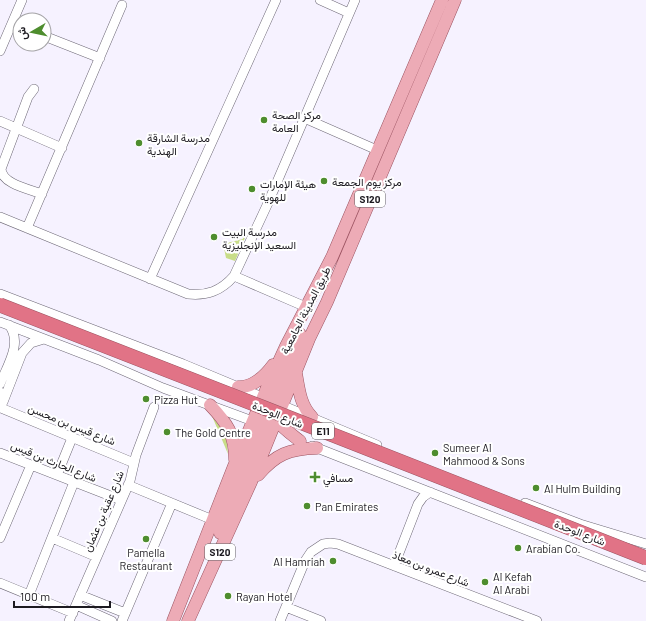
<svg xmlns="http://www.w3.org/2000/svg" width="646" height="621" font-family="Barlow,Vazirmatn,sans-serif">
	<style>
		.green { fill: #c8dd88 }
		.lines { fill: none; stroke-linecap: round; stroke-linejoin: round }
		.minor-casing { stroke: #6e6977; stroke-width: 10 }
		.major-casing { stroke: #9c5462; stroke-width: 13 }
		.minor { stroke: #fff; stroke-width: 9 }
		.major { stroke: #edabb6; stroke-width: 12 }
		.highway-bridge-casing { stroke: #9c5462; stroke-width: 15; stroke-linecap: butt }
		.highway-bridge { stroke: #e17386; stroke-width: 14 }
		.poi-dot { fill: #4e8d2e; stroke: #fff; stroke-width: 1.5 }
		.labels { text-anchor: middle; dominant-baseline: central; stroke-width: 4; stroke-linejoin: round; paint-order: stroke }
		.shield { fill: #fff; stroke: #605f63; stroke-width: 1 }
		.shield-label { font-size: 10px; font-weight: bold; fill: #1c1a20 }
		.poi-label { font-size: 11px; fill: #1c1a20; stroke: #fff; text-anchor: start }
		.street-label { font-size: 11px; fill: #1c1a20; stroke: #fff }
	</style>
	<rect width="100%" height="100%" fill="#f6f2ff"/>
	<path class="green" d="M247 233 235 261 226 258 224 248 228 247 227 243 243 239 242 234Z
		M212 416 226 435 228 454Z"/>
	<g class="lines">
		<g class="minor-casing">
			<path id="minor" d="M320 0 349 13
				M44 36 100 58
				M0 51 22 0
				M34 89 28 97 1 169C2 184 29 189 42 194
				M304 118 377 150
				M0 121 62 148
				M0 217 188 294C207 296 221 291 234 276L268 203 355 0
				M27 228 122 5
				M234 276 306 307
				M150 279 276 0
				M0 294 183 364 377 445
				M0 322 99 360 163 388 258 423
				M0 384C7 366 23 343 9 325
				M0 392 2 396 1 408 134 463
				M3 402 22 353 31 343 44 339
				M312 446 646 577
				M0 453 121 500
				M57 475 72 438
				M128 485 213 520
				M525 503 580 524 646 544
				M0 538 31 465
				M52 538 97 557
				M394 566 418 504 423 497 430 492
				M0 583 73 613
				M29 595 74 482
				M80 595 125 613
				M76 605 112 621
				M286 607 321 621
				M69 621 130 481 136 455 154 407
				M122 621 172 503
				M280 621 305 561 311 552 323 544 330 543 338 544 537 621"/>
		</g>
		<g class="major-casing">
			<path id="major" d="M300 334 271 401C271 421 286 430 300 441
				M296 373C299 389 300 405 312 417
				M238 387C252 388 265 376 273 365
				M210 405C227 423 235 434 235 460
				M258 475C276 454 289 449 317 448
				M220 533 265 420 266 411 264 401
				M173 621 234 466 266 390 286 346 332 257 442 0
				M188 621 251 482 309 339 327 302 455 0"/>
		</g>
		<use href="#minor" class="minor"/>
		<use href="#major" class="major"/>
		<g class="highway-bridge-casing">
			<path id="highway-bridge" d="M0 305C216 388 430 474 646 558"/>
		</g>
		<use href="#highway-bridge" class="highway-bridge"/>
	</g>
	<g class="poi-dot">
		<circle cx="264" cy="120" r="4"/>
		<circle cx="139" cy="143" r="4"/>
		<circle cx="324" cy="181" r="4"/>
		<circle cx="252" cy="189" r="4"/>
		<circle cx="214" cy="237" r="4"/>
		<circle cx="146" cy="399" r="4"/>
		<circle cx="167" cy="432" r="4"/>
		<circle cx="435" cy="453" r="4"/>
		<path d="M313 471h4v4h4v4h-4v4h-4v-4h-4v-4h4z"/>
		<circle cx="536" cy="488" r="4"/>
		<circle cx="307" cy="506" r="4"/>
		<circle cx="146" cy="539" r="4"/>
		<circle cx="518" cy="548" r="4"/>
		<circle cx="333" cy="561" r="4"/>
		<circle cx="485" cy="582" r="4"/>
		<circle cx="228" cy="596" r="4"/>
	</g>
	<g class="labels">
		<g class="shield">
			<rect x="355" y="191" width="30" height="16" rx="3"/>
			<rect x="312" y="423" width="22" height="16" rx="3"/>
			<rect x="205" y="544" width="30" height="16" rx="3"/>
		</g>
		<g class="shield-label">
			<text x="370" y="199">S120</text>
			<text x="323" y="431">E11</text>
			<text x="220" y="552">S120</text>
		</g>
		<g class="poi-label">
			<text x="272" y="114">مركز الصحة<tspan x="272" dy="13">العامة</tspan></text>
			<text x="147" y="137">مدرسة الشارقة<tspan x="147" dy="13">الهندية</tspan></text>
			<text x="332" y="181">مركز يوم الجمعة</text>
			<text x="260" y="183">هيئة الإمارات<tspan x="260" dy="13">للهوية</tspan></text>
			<text x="222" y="231">مدرسة البيت<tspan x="222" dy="13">السعيد الإنجليزية</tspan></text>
			<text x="154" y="399">Pizza Hut</text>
			<text x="175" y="432">The Gold Centre</text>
			<text x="443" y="447">Sumeer Al<tspan x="443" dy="13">Mahmood &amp; Sons</tspan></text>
			<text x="323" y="477">مسافي</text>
			<text x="544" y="488">Al Hulm Building</text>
			<text x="315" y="506">Pan Emirates</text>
			<text x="526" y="548">Arabian Co.</text>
			<text x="146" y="552" text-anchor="middle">Pamella<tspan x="146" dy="13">Restaurant</tspan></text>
			<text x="325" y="561" text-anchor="end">Al Hamriah</text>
			<text x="493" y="576">Al Kefah<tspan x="493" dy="13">Al Arabi</tspan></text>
			<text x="236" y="596">Rayan Hotel</text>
		</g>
		<g class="street-label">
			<text transform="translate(305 310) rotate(-63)">طريق المدينة الجامعية</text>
			<text transform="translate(278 414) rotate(22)">شارع الوحدة</text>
			<text transform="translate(72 424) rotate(22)">شارع قيس بن محسن</text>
			<text transform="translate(54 461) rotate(22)">شارع الحارث بن قيس</text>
			<text transform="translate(103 511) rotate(-67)">شارع عقبة بن عثمان</text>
			<text transform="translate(580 532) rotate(21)">شارع الوحدة</text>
			<text transform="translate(431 568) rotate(21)">شارع عمرو بن معاذ</text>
		</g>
	</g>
	<g transform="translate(32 32) rotate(261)"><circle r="19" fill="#ffffff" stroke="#a4a3a6"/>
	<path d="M0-3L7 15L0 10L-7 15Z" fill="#4e8d2e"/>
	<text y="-6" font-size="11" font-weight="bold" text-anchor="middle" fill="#1c1a20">ش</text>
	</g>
	<path d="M14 601v6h96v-6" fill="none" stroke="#1c1a20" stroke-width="2"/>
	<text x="20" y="601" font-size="12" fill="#1c1a20" stroke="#ffffff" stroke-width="3" paint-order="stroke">100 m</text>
</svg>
